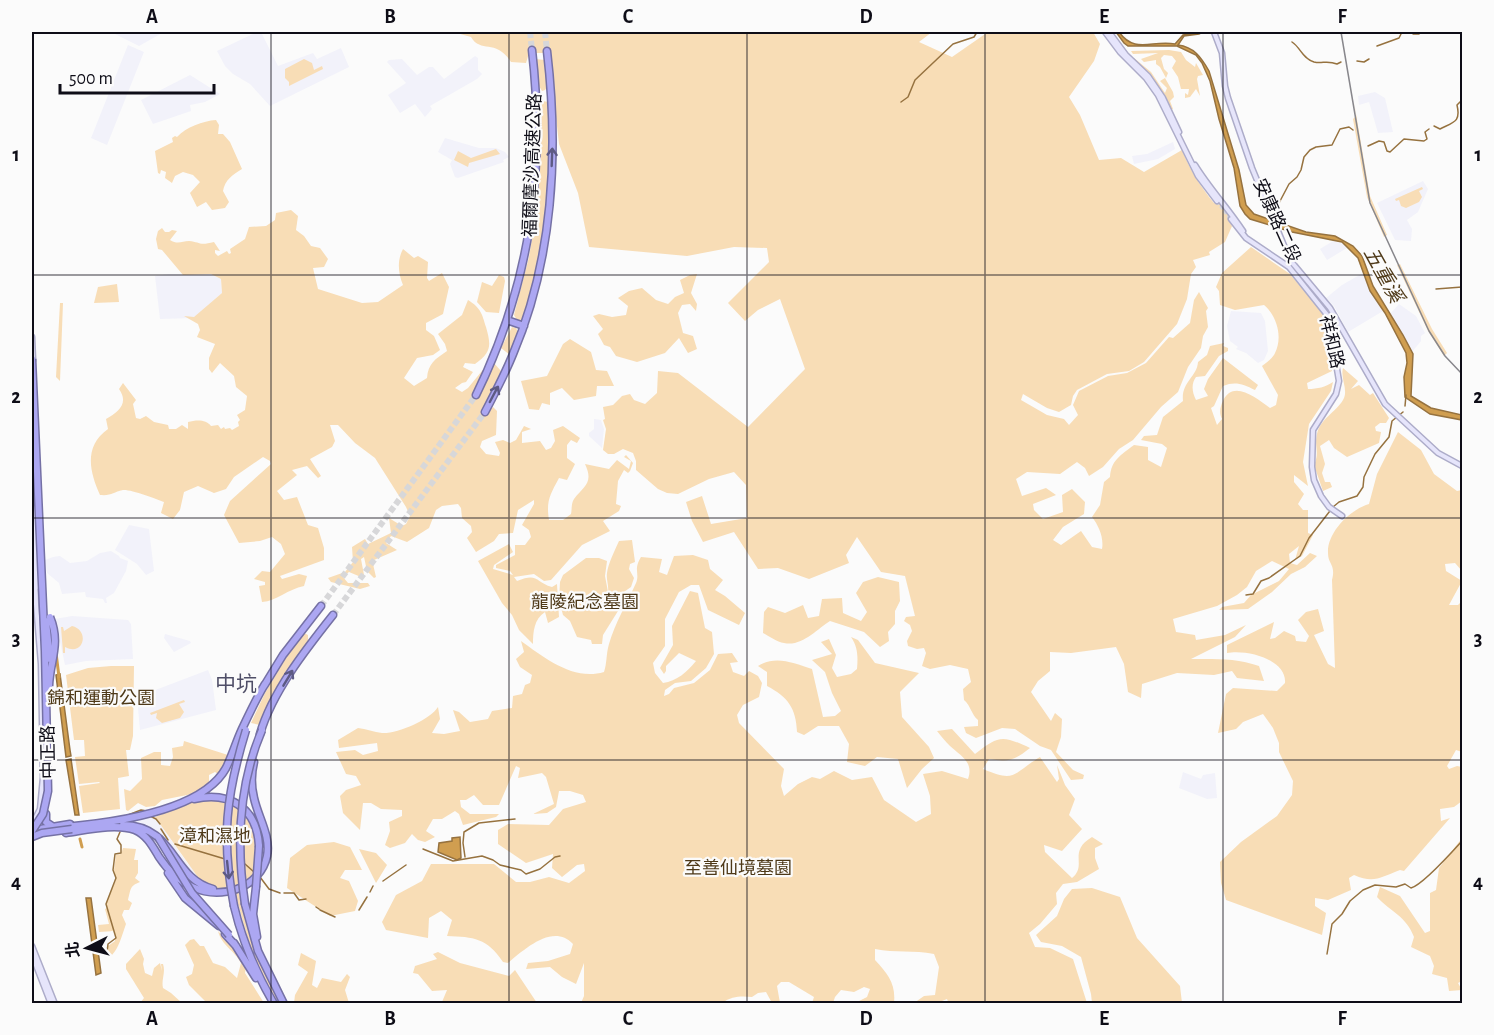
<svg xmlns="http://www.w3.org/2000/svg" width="1494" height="1035" font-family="'Alegreya Sans','Noto Sans TC',sans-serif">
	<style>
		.built { fill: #f2f2fa }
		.green { fill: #f8ddb6 }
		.water { fill: #d09e50; stroke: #96723f; stroke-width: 1.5 }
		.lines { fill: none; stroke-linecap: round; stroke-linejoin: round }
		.stream { stroke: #96723f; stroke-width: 1.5 }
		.canal { stroke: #d09e50; stroke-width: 3 }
		.secondary-tunnel { stroke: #d7d7d9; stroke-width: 4; stroke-dasharray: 4 2; stroke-linecap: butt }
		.highway-tunnel { stroke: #d7d7d9; stroke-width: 6; stroke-dasharray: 6 3; stroke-linecap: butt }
		.secondary-casing { stroke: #adacc9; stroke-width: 7 }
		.highway-casing { stroke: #7571a5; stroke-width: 9 }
		.secondary { stroke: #e6e5fb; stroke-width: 4 }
		.highway { stroke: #aca7f2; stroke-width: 6 }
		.tram { stroke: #88878c; stroke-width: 1.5 }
		.highway-bridge-casing { stroke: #7571a5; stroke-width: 9; stroke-linecap: butt }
		.highway-bridge { stroke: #aca7f2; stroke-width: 6 }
		.oneway { stroke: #5d5a84 }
		.grid { fill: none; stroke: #0e0d17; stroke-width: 1.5; stroke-opacity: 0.55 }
		.labels { text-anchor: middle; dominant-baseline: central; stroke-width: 4.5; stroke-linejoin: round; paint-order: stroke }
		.street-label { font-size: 18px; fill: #0e0d17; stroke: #fbfbfb }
		.park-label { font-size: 18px; fill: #4e3918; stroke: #fbfbfb }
		.water-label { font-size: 20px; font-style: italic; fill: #4f3a19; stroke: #fbfbfb }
		.quarter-label { font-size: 21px; fill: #4f4e67; stroke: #fbfbfb }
		.neatline { fill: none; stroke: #0e0d17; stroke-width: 2 }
		.grid-label { font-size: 20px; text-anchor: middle; font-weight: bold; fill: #0e0d17 }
	</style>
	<rect width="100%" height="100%" fill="#fbfbfb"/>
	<path class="built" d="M120 32H164L139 46 115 34Z
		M257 32H261L278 66 313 53 317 59 341 48 349 67 270 106 250 84 233 74 225 66 217 51Z
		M128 45 144 52 107 145 91 138Z
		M475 56 478 58V70L482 74 477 79 430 106 432 109 425 117 415 104 400 113 388 95 406 83 387 62 389 60 402 59 417 75 429 67H433L444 79Z
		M190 75 220 94 205 102 190 105 191 111 153 124 141 100Z
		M1375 92 1385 98 1393 132 1378 133 1369 102 1359 105 1358 96Z
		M445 138 479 148H496L505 152 509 157 503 160 504 162 458 178 455 177 450 164 452 160 438 152Z
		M1173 142 1175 149 1158 159 1134 164 1132 156 1147 154Z
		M1423 181 1428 189 1418 212 1407 220 1412 229 1411 241 1395 240 1377 203Z
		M1333 241 1344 244 1347 248 1327 260 1320 249Z
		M1363 273 1370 291 1383 311 1348 332 1334 306 1326 298 1342 285Z
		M169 274H211L221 279 222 293 194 318 160 319 155 276Z
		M1399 304 1416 316 1425 333 1421 336V341L1412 352 1390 314Z
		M1231 311 1261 313 1265 321 1268 351 1264 360 1258 363 1246 353 1236 349 1238 347 1230 341 1227 326Z
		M594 419 601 420 604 429 602 448 589 436V433L594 429Z
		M129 525 149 529 154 571 146 575 137 564 115 550Z
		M111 551 119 556 120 558 128 561 126 571 114 593 106 598 107 603H105L103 599 86 597 85 592 62 594 59 583 47 573 45 560 53 557 60 556 70 563 87 561 100 553Z
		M72 616 128 620 131 624 133 659 86 661 65 665 55 619Z
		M165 634 190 641 191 643 174 652 164 638Z
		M208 670 212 680 216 710 140 730 137 697Z
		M1183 772 1201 779 1203 775 1215 773 1217 798 1207 799 1179 788Z
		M155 817 188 864 191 865 200 880 191 885 171 875 137 834 115 831 113 823Z"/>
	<path class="green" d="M453 32H932L919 42 952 57 988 32H1093L1100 44 1094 61 1069 97 1080 115 1099 160 1121 158 1144 172 1182 150C1190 170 1200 186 1214 203L1219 199 1233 217 1229 221 1232 226 1225 242 1209 252 1210 255 1193 260 1196 267 1191 274 1187 299 1177 324 1144 362 1129 371 1107 374 1077 390 1073 396 1071 405 1059 412 1047 408 1023 394 1021 400 1047 415 1064 419 1069 425 1078 415 1073 405 1079 391 1108 376 1127 373 1146 363 1169 337 1173 338 1190 323 1194 300 1199 292 1208 308 1206 311 1208 327 1203 336 1201 348 1188 367 1178 392 1161 407 1133 440 1119 449 1103 467 1089 476 1085 468 1077 462 1060 474 1027 472 1016 479 1022 496 1046 488 1056 495 1033 504 1034 510 1043 519 1063 512 1062 495 1072 489 1085 502 1084 514 1063 527 1053 540 1061 545 1081 531 1092 547 1102 549C1104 538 1099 526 1092 517L1100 505 1104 482 1110 477C1111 460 1121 455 1134 445L1148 447V460L1161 467 1167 448 1162 444 1141 440 1144 436 1157 435 1163 417 1183 401C1181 382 1197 377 1198 362L1207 355 1210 346 1224 343 1223 346 1228 348V351L1219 356 1205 376 1196 377C1191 384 1192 392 1196 400L1208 396 1204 389 1208 379 1223 358 1258 385 1255 390C1243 384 1235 381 1223 386L1214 406 1211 408 1217 425 1222 419C1219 413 1220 407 1223 401 1233 379 1256 398 1270 408L1276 405 1278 395 1262 366C1266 363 1273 358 1275 353 1283 337 1277 316 1264 305L1235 310 1220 305 1219 291 1216 287 1222 273 1251 247 1290 274 1325 316 1332 371 1307 383 1308 389C1318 389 1325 387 1333 382L1331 391 1309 424 1303 462 1308 486 1294 475V482L1304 494 1298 504 1303 510H1308V533L1313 535 1302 556 1295 560 1299 546 1289 554 1290 563 1297 565 1310 553 1317 556 1305 567 1291 574 1272 592 1248 609 1219 610 1222 607 1244 603 1251 595 1279 581 1289 569 1272 561 1256 571 1247 587 1237 595 1217 606 1173 619 1176 632 1195 635 1196 640 1225 635 1246 625 1235 637 1191 659C1214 659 1237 658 1259 666L1264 681 1237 678 1232 671 1214 675 1177 673 1142 684 1141 698 1128 692 1124 664 1116 647 1071 653 1050 652V671L1038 681 1031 692 1051 721 1055 713 1062 719 1061 737 1056 752 1073 770 1084 775 1083 779 1071 780 1051 750 1040 746 1015 729 1002 728 976 738 966 733 964 727 978 726V720C971 714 971 706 964 700L963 689 971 682 968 669 950 665 930 669 922 666 926 653 924 648 917 649 908 646 907 641 912 631 910 625 904 621 906 617 915 616 905 576 881 572 857 537 846 555 849 563 809 579 778 568 758 569 734 532 703 542 692 521 686 502 702 496 711 524 747 518 746 485 734 472 709 479 678 494 667 493 658 489 636 470V461L633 453 623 449 614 454H608L603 450 606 429 603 420 605 419 603 407 613 405 622 396 630 394 634 400 645 404 657 393 658 371 678 373 748 427 805 369 780 299 758 310 745 321 728 303 769 262 767 248 734 247 687 256 589 247 578 193 559 144 549 53H529L526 63 511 62C496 38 481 54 471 37Z
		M1169 50 1181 52 1186 60 1195 67 1196 63 1203 75 1198 76 1197 79 1200 96 1196 89 1190 97 1185 98V93L1188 95 1189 89H1181L1178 77 1172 68 1176 61 1172 56 1164 55 1161 58 1164 69 1168 73 1166 78 1160 67 1156 64V60L1144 62 1141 59 1158 53 1133 54 1131 51Z
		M1134 58 1151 72 1165 93 1167 88 1160 81 1165 78 1173 92 1174 97 1170 101 1173 109 1171 110 1133 59Z
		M304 59 312 63 314 70 322 66 323 69 289 86V82L285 78V69Z
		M535 59 545 60 549 85 545 90 542 91 539 86Z
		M542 101 549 102C550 156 550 211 539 264 535 282 529 300 524 318L518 322 514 315 529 257 535 220 538 182 539 105Z
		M1354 102 1370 196 1387 235 1384 237 1367 197 1353 119 1356 116Z
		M216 120 219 125 218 134H223L230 142 242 169C232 175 225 180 223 191L229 202 225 208 212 210 206 202 197 207 190 193 200 182 193 175 183 172 175 176 172 183 165 178 166 172 161 170 160 174 158 173 155 151 173 142 172 138 175 136 177 137C186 127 203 121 216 120Z
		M496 149 500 154 469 163 468 167 454 160 458 151 471 158Z
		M1422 187 1423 189 1419 191 1422 197 1419 202 1406 208 1401 206 1399 200 1396 201 1395 199Z
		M291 210 298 216 296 230 304 236 311 246 320 248 328 259 324 267 313 268 318 289 362 303 378 302 403 285C398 273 397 260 403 249L414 258 418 256 428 262 427 278 429 281 442 273 449 287 443 314 426 323V330L434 336 440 350 433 355 417 358 404 378 414 386 427 378C428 364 435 359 447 351L445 344 438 334 462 315 468 300C481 308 482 314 486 327 491 345 492 352 475 364L465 363 463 367 473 372 466 382 462 383 455 388 462 392 468 388 486 366 474 394 479 396 494 363 501 371 481 413 486 415 493 407 497 411 496 435 482 441 480 447 486 454 499 456 500 453 495 442 503 440 510 443 516 440 524 426 531 429 522 432V443L540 441 546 450 551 448 555 441 553 430 563 426 580 438 577 443 571 440 567 445V458L575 464 567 480 559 478C550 495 546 501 549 520H563L571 514C572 510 571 503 574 499 584 486 594 483 585 464L609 469 617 460 629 469 631 461 624 457 626 455 633 463 630 471 628 473 624 470 618 481 616 504 621 506 619 511 603 521 610 531 582 545 551 580 544 581 534 574 514 577 517 581C538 572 535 582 552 587L557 584 559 617 548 623 545 612C534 619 533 632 533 644L519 630 512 615 502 603 478 561 509 544 513 552 494 565 493 569 513 575 510 571 496 568V565L515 555V545H525L531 537 529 530 522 525 534 504V500L518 510 513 533 499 534 494 541 476 552 467 538 472 532 471 526 462 518 461 508 458 504 442 506 436 510 429 528 407 542 391 536 386 543 397 550 374 560 373 564 376 577 374 578 367 571 364 557 361 559 364 575 361 577 349 572 343 577 348 583H368L370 586 360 589 331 582 328 578 345 572 353 562 352 547 365 539 368 544 391 533 389 518 402 526 406 524 410 516 406 507 375 458 355 443 338 425H330L335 441 332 447 310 459 321 476 318 478 307 466 292 470 297 475 277 491 284 500 297 497 308 525 318 528 324 548V560L280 576 282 579 299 574 307 576 304 586C288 589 277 601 262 602L259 586 265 585V582L254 579 262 571 270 572 285 554 281 544 272 537 260 541 239 543 224 515 230 501 271 464 270 461 263 457 234 477 226 489 214 493 198 486 184 492 180 510 173 519 161 513 164 502C157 499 130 489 123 490 113 492 112 496 100 495 89 471 84 446 108 429L106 419C119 412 129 403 119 389L123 383 136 400 133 404 136 418 140 419 146 416 154 422 168 425 169 429H176L182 425 188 429V422C196 420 206 419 211 426L218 425 221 429 224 427 225 429 230 428 232 430 239 426 238 422 240 420 237 415 245 410 247 396 236 387 234 376 220 363 212 373 209 369V358L215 344 197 337 200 330 198 324 184 316 194 317 222 293 221 279 211 274 183 275 162 250 158 249 156 239 158 231 162 228 165 232H169L172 230 177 231 170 240C178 245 182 241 189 241 200 242 199 246 214 242L220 251 215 250V253L218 256 227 251 229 254 231 253 230 249 245 239 249 227 266 226 275 220 276 213Z
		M1400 264 1432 329 1447 353 1444 356 1428 331 1397 265Z
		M697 274 691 293 697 304 696 311 690 304 682 305 678 313 683 333 693 336 697 349 688 353 679 338 665 353 637 362 616 356 610 347 604 345 598 334 603 329 593 316 599 314 612 317 626 315 628 306 618 298 629 291 642 288 656 300 668 304 675 297 684 293 680 280 690 275Z
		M499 275 504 277 505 281 499 313 486 312 477 302 482 282 492 286Z
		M117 284 119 302 94 303 98 287Z
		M60 303H63L60 381 56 377Z
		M512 327 516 328 518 332 510 355 501 348Z
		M570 339 591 352 596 370 607 371 614 386H597L596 396 574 400 562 388 550 393V405L542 403 539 410 529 409 521 381 547 376 563 344Z
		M1343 368 1358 381 1351 389 1359 385 1370 395 1373 393 1389 418 1386 423H1380L1375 427 1376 431 1381 432 1379 443 1347 457 1334 448 1329 440 1320 446 1325 464 1322 473 1325 482H1330L1332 487 1323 491 1314 465C1320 452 1314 447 1317 434 1320 419 1336 412 1343 400 1349 390 1340 379 1343 368Z
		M1398 432 1421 450 1434 474 1457 491 1462 490V571L1455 563 1445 564 1446 571 1462 581 1449 605H1458L1462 601V752L1456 750 1447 766 1449 769 1457 766 1462 767V801L1454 807 1440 809 1441 821 1450 818 1404 871 1400 870C1381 877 1374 884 1354 875L1349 878 1351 890 1328 900 1315 898V906L1326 913 1322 935 1226 900 1221 883 1220 862 1241 842 1277 816 1292 795 1293 781 1279 752V743L1273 728 1263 714 1243 722 1236 729 1218 733 1226 694 1233 688 1277 691 1285 683C1287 659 1246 649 1227 653V645L1274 622 1270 639 1275 638 1284 631 1295 636 1296 641 1306 642 1309 636 1298 620 1306 612 1318 609 1324 631 1314 635 1328 664 1335 668 1332 580C1336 564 1328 565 1328 553 1327 532 1351 509 1369 504L1377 474Z
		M632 540 635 562 630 564 629 569 634 578 631 587 621 594 619 602 623 603 603 635 602 644H592L591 640 577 637 570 621 563 615 559 600 560 582 563 575 586 558H599L607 561 605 576 608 592C609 585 606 580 607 573 608 564 615 550 619 541Z
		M693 555 708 560 710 569 723 580 715 590 725 596 745 613 739 625 708 610 699 585H691L679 592 665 619V646L653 663 655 673 663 683C677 681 687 672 696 661L679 653 666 666V671L664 674 660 668 673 645 672 626 690 591 698 593 705 628 712 632 714 654 706 668 691 681 675 683 665 690 664 696 669 694 674 688 694 683 710 670 718 654 732 653 738 662 730 663 733 672 744 676 749 671 758 676 762 683 759 697 743 705 737 715 739 723 784 769 781 786 784 796 798 784 812 777 820 779 834 771 852 780 872 777 884 800 916 822 931 814 930 796 923 774 942 771 968 779C974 762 961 756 950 746 946 742 941 736 937 731L952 729 975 754C999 735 1002 735 1030 748 1014 761 1008 762 989 759L983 769C1016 783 1012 774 1040 757L1057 782 1059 779 1057 765 1065 785 1075 799 1069 815 1082 829 1062 851 1044 845 1045 852 1072 878C1088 865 1067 852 1092 837L1103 844 1095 848V858L1099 869 1077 882 1063 884 1056 893 1057 904 1040 924 1029 933 1035 947 1050 948 1073 959 1087 1003 949 1004 947 999 937 1003H914L924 996 935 995 939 967 934 954C914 950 895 953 875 949V960C888 974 896 984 894 1003H842V1002L855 1003 867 997 870 989 864 987 854 992 841 990 835 997 833 1003H812L814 997 789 982H781L777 986 780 1003H772L766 992 758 993 752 997C741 996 732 996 722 1003H581L584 996V963L576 984 562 977 550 967 526 969 528 963 548 961 570 954 573 944C553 923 525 949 508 963L503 962C487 938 474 937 447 936L452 920 441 911 429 918 428 938 386 930 382 922 396 895 422 881 431 864H494L516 882H530L549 877 569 883 585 871 584 864 577 865 562 877 552 868 553 854 526 863 498 844V830L508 824 549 825 563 809 586 802 583 795 570 791H559L556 807 547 813 533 814 554 804 546 777 542 773 518 778 520 768 516 766 499 805H483L474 795 466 800H460L461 807 470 814H499L496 817 463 825 459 814 455 811 442 819H433L426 831 435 837 425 842 418 840 412 834 405 843 390 848 385 845 390 831 389 822 402 816V810L381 809 371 803H363L360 830 343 813 340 796 346 790 361 785 356 776 346 774 336 752 355 750 363 755 378 751 377 743 339 748 338 740 358 728C366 729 374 732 382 733 397 734 430 720 438 707L440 719 432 733 444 734 460 731 453 710 459 712 470 722 488 719 492 711 512 708 513 696 522 694 525 685 530 683 532 675 520 667 516 659 524 652 521 641C545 658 573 681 604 672 607 663 606 654 609 644 615 623 627 603 636 583 640 573 633 570 641 557L662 559 659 572 667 575 674 556Z
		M878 577 899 582 900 601 895 611V624L888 632 889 641 880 647 864 632 830 621C817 629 802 647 784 643 777 642 769 636 763 633L764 612 768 607 785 613 803 605 808 618 819 616 822 599 842 598 843 613 861 621 867 612 856 593 863 582Z
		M72 626C90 630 84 657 65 647V653H63L61 627H63L64 631Z
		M304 633 308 635V641L286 675 260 725 251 723 265 693 298 638Z
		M851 637 858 640 875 663 919 673 900 692 902 717 929 747 934 758 922 769 907 788 898 759 877 757 865 766 847 762 849 744 839 726H818L804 735 797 732C796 708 788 697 767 686V672L758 666C776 655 793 663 812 669L823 717 835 716 841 711 832 693 825 672 812 660 832 654 821 642 829 639 836 655 832 668 837 677 851 674 857 669C858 657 858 647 851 637Z
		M111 666H134L133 736 130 750H126L129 776 118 778 120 809 83 813 79 786 100 783 99 782 79 784 75 757 85 756 84 740H74L66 675 88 668Z
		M184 700 185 702 179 704 184 712 180 718 162 723 156 718 157 713 151 715 150 713Z
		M184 741 228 755 218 774 215 772 209 775V783L192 794 162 800 155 806 146 807 138 803 128 811 126 810 124 789 130 791 142 779 141 758 154 752H161V765L170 766 173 757 172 748 183 746Z
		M212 798C220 800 232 802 239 807 262 823 257 852 254 876L245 884 222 890 200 880 155 817 192 801Z
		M1462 838V981L1458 983 1462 990 1449 991 1447 978 1432 974 1434 966 1430 956 1411 947 1414 937C1406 916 1391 912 1377 897L1380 887 1400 896 1425 933 1430 931V893L1436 890 1439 868Z
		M334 842 350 847 362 870H345L340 878 349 881 358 901 355 911 330 916 287 888 290 858 307 845Z
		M123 848 136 849 134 860H138V873L135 878 140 882C130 886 131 888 128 900L132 903 129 910H124L122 915 126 924C122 935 119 948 112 955L108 953V946L115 941V931L99 932 98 925 109 924 105 909 107 908V901L116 880 114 870 116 855 121 854Z
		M359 849 376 853 387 865 376 883Z
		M1092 888 1120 897 1137 938 1180 986 1182 1003H1092L1091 994 1081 957 1062 946 1041 942 1036 935 1057 916 1064 899 1072 889Z
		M238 891 256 956 281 1003H279L274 996 251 950 235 893Z
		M218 931 233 947 246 966 245 973 264 1003H207L189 985 186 977 192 974 194 965 185 945 190 940 194 939 200 946H204L213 963 225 967 237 978 241 963C234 950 222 946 218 931Z
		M140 949 144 959 143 964 145 973 152 976 154 968 160 963 162 971 161 964H163C166 973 161 979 163 988L171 993 182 1003H140L144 998 126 969V964Z
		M438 952 460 963 509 976 515 970 537 1003H444L442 1002 447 990 432 991 418 974 413 973 415 966 437 959 433 954Z
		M301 953 316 961 312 985 317 988 322 978 341 982 347 974 350 977 345 990 349 1003H294L295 995 308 972 298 965Z"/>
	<path class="water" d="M1116 32H1119C1135 54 1151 40 1175 44L1183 35 1203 32 1199 34 1184 36 1178 45C1194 47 1201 57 1209 71L1239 170 1246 205 1254 214 1306 232 1335 236 1353 246 1362 256 1373 286 1403 335 1413 354 1411 396 1431 408 1462 415V420L1430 414 1405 397 1404 377 1407 363 1406 353 1385 313 1370 291 1358 258 1342 242 1292 232 1250 219 1245 214 1240 206 1234 168 1219 119 1210 81 1202 63 1196 55 1177 46H1128L1124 43Z
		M60 674 70 750 71 756 66 757 56 675Z
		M71 759 79 815H75L66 760Z
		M460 837 461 858 457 860 438 852 439 843 452 841V838Z
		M86 898H91L101 973 96 975Z"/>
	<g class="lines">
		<path class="stream" d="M1412 32 1413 34H1419L1422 32
			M1292 42C1301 48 1302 58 1314 62 1322 64 1327 60 1337 64L1341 62
			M1377 46 1399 38 1402 32
			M1357 61 1364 62 1369 59
			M901 102 908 97 915 80 953 44 974 37 977 32
			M1434 126 1440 129C1454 122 1461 122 1457 105L1462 100
			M1368 146 1379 141 1384 142 1387 151 1390 152 1404 139 1424 141 1427 139 1425 132 1429 129
			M1279 203 1289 184 1297 177 1301 170 1304 157 1310 150 1316 147 1332 145 1340 129 1349 127 1353 130
			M1436 289 1462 287
			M1405 406 1406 395
			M1246 595 1253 594 1261 581 1269 578 1300 556 1309 538 1333 507 1339 502 1357 496 1363 487 1364 477 1375 454 1389 437 1392 421 1403 412
			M128 815 141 810 147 811
			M150 816 156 819 160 824
			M161 829 168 840
			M175 844 225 859
			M423 849 453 861 482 856 493 860 500 865 521 870 526 874 540 869 555 857 560 856
			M465 857 463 843 464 832 479 823 515 819
			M245 864 254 872
			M260 877 269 889 280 893
			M383 881 406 865
			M370 892 373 886
			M284 893H294L299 900 306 899
			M316 907 319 909
			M320 910 335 917
			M359 910 367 897
			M107 952 108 944 116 938 106 904 116 878 113 870 115 854 121 853V845L117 839 120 832
			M1327 954 1332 924 1342 914 1350 901 1363 890 1375 885 1396 887 1405 884 1411 888C1422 885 1453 851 1462 841"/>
		<path class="canal" d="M56 653 59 677
			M80 839 82 847"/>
		<path class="secondary-tunnel" d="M1217 201 1231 219"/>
		<path class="highway-tunnel" d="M530 32 532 50
			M545 32 547 51
			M321 606 476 395
			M333 615 485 412"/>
		<g class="secondary-casing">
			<path id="secondary" d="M1105 32 1120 52 1146 78 1158 95 1198 176 1217 201
				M1109 32 1126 55 1148 76 1163 98 1179 132
				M1214 32 1222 53 1225 86 1228 98 1252 168 1290 260 1330 308 1385 404 1438 453 1462 466
				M1195 165C1209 188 1228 208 1243 231
				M1231 219 1246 238 1289 267 1328 316 1339 381 1336 394 1313 430 1312 467 1314 480 1321 496 1329 507 1342 516
				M32 337 33 360
				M32 467 36 604 41 664 43 777 40 809 32 825
				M37 546 39 587
				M32 946 55 1004
				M32 955 51 1004"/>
		</g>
		<g class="highway-casing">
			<path id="highway" d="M507 320 524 326
				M476 395C530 285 546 172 532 50
				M485 412C495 393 505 374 513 354 553 260 559 152 547 51
				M264 686 283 655 321 606
				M260 734C272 692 306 649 333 615
				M194 799C230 791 257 808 259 846
				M46 814V822L52 826
				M123 825C176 826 171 878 213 889
				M65 827C110 823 202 812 226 768 232 756 236 742 242 729 249 714 256 699 265 684
				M40 829 70 824
				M66 833C87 830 115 823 135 830 147 835 153 847 159 857 177 884 205 900 237 889 252 884 264 871 267 856 271 836 258 817 254 798 251 786 251 774 254 762
				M168 873 185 898 219 926
				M256 887 253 914 257 937
				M245 904 258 951 284 1004
				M234 906C242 940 256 973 274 1004
				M225 934 236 946
				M234 943 256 978"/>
		</g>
		<use href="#secondary" class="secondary"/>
		<use href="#highway" class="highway"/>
		<path class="tram" d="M1341 32 1370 203 1429 331 1445 356 1462 374"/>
		<g class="highway-bridge-casing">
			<path id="highway-bridge" d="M32 359 45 651 48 791 43 814 32 831
				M46 621 50 659
				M49 686C50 660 61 644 50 617
				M32 837 42 833 72 829
				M158 837 192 893 229 935
				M256 887 259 846
				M245 904C236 844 238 786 262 730
				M234 906C221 839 226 795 246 730"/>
		</g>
		<use href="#highway-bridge" class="highway-bridge"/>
	</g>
	<defs><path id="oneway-shaft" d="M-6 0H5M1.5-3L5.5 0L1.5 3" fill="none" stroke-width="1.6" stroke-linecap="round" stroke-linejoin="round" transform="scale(1.5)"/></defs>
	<g class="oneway">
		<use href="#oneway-shaft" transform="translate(552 157) rotate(-88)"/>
		<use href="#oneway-shaft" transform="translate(494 394) rotate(-62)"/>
		<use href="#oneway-shaft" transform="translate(288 678) rotate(-59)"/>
		<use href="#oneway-shaft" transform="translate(228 870) rotate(84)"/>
	</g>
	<path class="grid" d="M271 32V1004M509 32V1004M747 32V1004M985 32V1004M1223 32V1004M32 275H1462M32 518H1462M32 760H1462"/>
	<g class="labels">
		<g class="street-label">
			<text transform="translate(533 165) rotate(-88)">福爾摩沙高速公路</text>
			<text transform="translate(1276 221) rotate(66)">安康路二段</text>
			<text transform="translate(1331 342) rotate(77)">祥和路</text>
			<text transform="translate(49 752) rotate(-91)">中正路</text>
		</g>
		<g class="park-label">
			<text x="585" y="603">龍陵紀念墓園</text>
			<text x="101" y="699">錦和運動公園</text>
			<text x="215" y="837">漳和濕地</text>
			<text x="738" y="869">至善仙境墓園</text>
		</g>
		<g class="water-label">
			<text transform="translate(1383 275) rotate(61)">五重溪</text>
		</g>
		<g class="quarter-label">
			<text x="236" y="684">中坑</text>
		</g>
	</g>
	<rect width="1494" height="1035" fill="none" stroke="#fbfbfb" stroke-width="66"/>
	<g transform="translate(87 948) rotate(264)" stroke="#fbfbfb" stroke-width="4.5" paint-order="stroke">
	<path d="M0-4.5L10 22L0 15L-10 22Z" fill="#0e0d17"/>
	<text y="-9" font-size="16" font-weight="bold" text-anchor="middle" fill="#0e0d17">北</text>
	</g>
	<path d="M60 84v9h154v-9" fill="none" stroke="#0e0d17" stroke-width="3"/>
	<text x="69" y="84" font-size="18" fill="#0e0d17" stroke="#fbfbfb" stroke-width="4.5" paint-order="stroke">500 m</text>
	<rect x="33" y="33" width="1428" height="969" class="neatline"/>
	<g class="grid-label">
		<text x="152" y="23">A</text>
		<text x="390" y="23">B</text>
		<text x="628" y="23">C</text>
		<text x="866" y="23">D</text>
		<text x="1104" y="23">E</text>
		<text x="1342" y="23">F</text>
		<text x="16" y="161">1</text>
		<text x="1478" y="161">1</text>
		<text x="16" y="403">2</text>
		<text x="1478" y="403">2</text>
		<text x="16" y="645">3</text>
		<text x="1478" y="645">3</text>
		<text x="16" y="888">4</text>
		<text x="1478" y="888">4</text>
		<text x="152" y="1025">A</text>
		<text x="390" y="1025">B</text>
		<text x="628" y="1025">C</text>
		<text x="866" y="1025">D</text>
		<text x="1104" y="1025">E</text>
		<text x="1342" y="1025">F</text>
	</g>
</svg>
